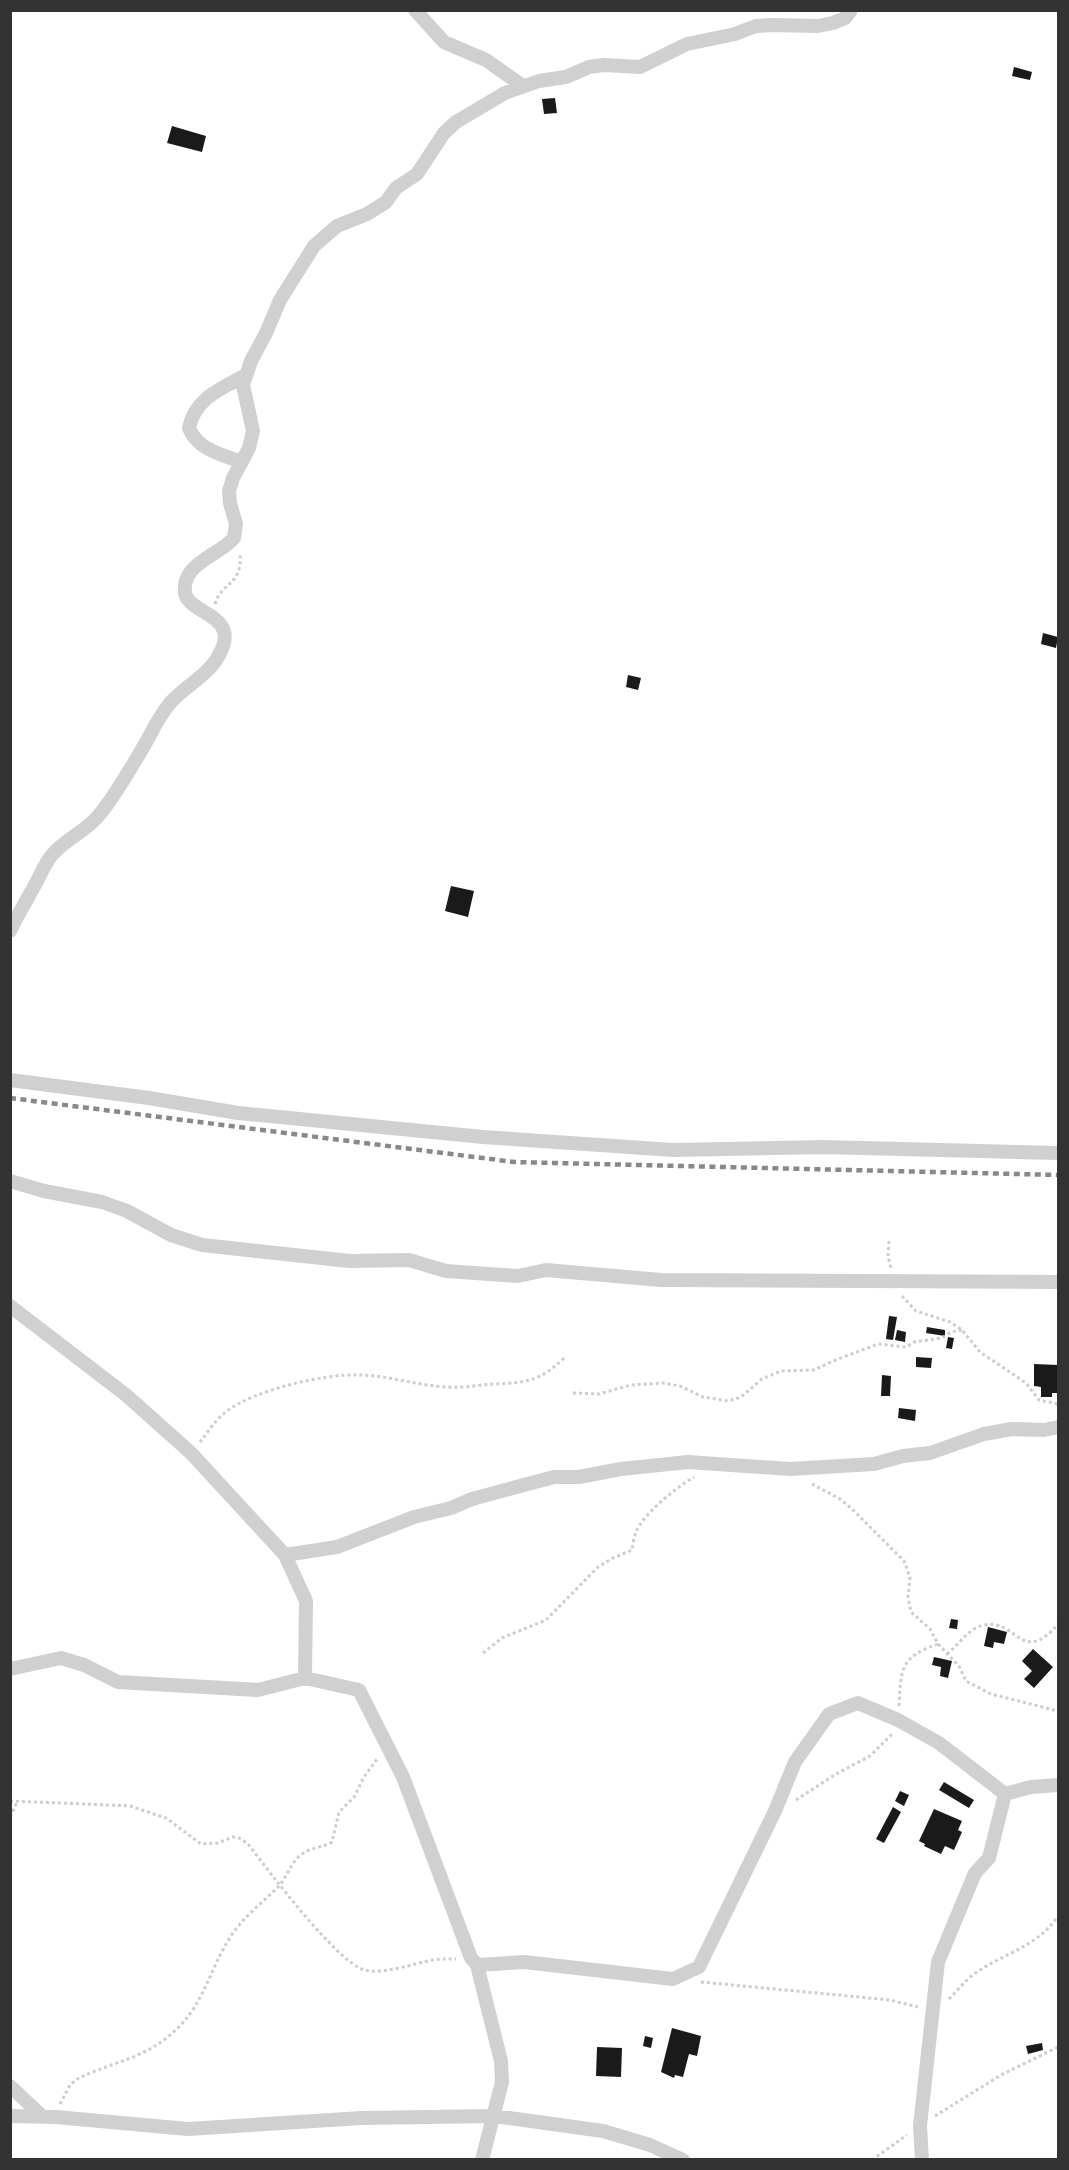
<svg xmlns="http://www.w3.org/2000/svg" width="1069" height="2170" font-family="Arial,sans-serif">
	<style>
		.building { fill: #1a1a1a }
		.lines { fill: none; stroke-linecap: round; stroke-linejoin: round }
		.path { stroke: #cdcdcd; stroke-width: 3; stroke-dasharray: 3 3; stroke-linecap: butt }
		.minor { stroke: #d0d0d0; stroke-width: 14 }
		.rail { stroke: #888; stroke-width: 4.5; stroke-dasharray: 6 4.5; stroke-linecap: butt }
	</style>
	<rect width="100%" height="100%" fill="#fff"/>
	<path class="building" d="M1014 67 1032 72 1030 80 1012 76Z
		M555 98 557 113 544 114 542 99Z
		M172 126 206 136 202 152 167 143Z
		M1043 633 1058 637 1056 648 1041 644Z
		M628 675 641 678 638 690 626 687Z
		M451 886 474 891 468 917 445 911Z
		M889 1316 897 1317 893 1340 886 1339Z
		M927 1327 945 1330V1336L926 1333Z
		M897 1330 906 1332 905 1342 895 1340Z
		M948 1337 954 1338 952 1349 946 1348Z
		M916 1357 932 1358 931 1368 916 1367Z
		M1034 1364 1058 1365V1393H1052V1397H1041V1387L1034 1386Z
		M882 1375 891 1376 890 1396H881Z
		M899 1408 916 1410 915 1421 898 1418Z
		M951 1619 958 1620 957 1629 949 1628Z
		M988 1627 1007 1632 1004 1644 994 1642 993 1648 984 1646Z
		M1033 1649 1053 1667 1034 1688 1024 1679 1032 1671 1022 1661Z
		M934 1657 952 1661 948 1678 940 1676 941 1667 932 1665Z
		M944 1782 974 1800 969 1808 939 1790Z
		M900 1791 909 1795 904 1806 895 1801Z
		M893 1807 901 1812 884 1843 876 1839Z
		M934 1809 962 1821 958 1830 962 1832 954 1850 945 1846 941 1854 924 1846 925 1844 919 1841Z
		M672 2028 701 2036 697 2056 689 2054 683 2077 675 2075 674 2078 661 2072Z
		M645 2036 653 2038 651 2048 643 2046Z
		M1042 2043 1043 2050 1028 2054 1026 2046Z
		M597 2047 622 2048 621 2077 596 2076Z"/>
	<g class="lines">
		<path class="path" d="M215 604C221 582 243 586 240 553
			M889 1241 888 1257 891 1268
			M902 1296 916 1311 950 1322 962 1330 980 1352 1026 1383 1039 1400 1058 1404
			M573 1393 599 1394 631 1385 663 1383 680 1386 703 1397 728 1401 741 1397 762 1379 781 1371 814 1370 833 1361 878 1344 906 1347 914 1342 942 1338 951 1332 962 1330
			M200 1442C208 1432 216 1419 227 1411 255 1390 322 1374 358 1375 388 1375 418 1386 448 1387 464 1388 479 1385 494 1384 525 1383 541 1381 564 1358
			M812 1484 840 1499 852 1509 904 1561 910 1577 908 1597 911 1612 930 1629 938 1644 959 1666 966 1681 991 1694 1058 1711
			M483 1653 502 1638 546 1620 598 1567 613 1558 632 1550C633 1544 634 1537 636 1532 644 1513 677 1487 694 1477
			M947 1654C959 1645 968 1628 984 1625 1017 1618 1021 1667 1058 1624
			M899 1706C901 1669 900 1657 938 1644
			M796 1800 836 1774 870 1756 893 1733
			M10 1801 130 1806 166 1818 201 1844 218 1843 233 1837 239 1838 248 1844C268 1870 338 1964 365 1970 384 1975 414 1963 433 1960 441 1959 448 1959 456 1959
			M10 1817 17 1802
			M701 1982 890 2000 918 2007
			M949 1999C959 1989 968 1977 980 1970 1008 1952 1039 1945 1058 1916
			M60 2104 70 2085 77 2079C105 2065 139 2059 164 2040 206 2008 206 1973 233 1933 246 1915 263 1902 278 1887 288 1876 290 1863 302 1854 311 1847 323 1848 332 1842L339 1812 354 1797 364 1777 377 1759
			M935 2116 1001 2075 1058 2047
			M872 2160 907 2135"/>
		<path class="minor" d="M415 10 444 42 486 60 523 86
			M242 462C222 455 197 449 189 428 195 398 222 388 246 375
			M10 931C18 914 28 898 36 883 41 874 45 863 52 855 64 840 87 831 100 814 119 790 134 763 149 737 155 725 162 713 170 703 185 686 209 675 219 655 242 614 189 615 185 593 181 563 220 555 234 538L236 524 230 503 229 491 233 478 249 448 253 431 243 385 251 361 266 333 280 300 314 246 337 226 367 214 386 202 396 188 417 174 444 133 456 122 505 93 539 81 566 77 589 67 604 65 640 67 687 44 735 34 756 26 772 25 818 26 833 23 845 18 851 10
			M10 1080 149 1098 238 1113 483 1137 673 1150 823 1147 1058 1153
			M10 1181 44 1191 102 1202 127 1211 171 1235 202 1245 349 1261 409 1260 446 1271 518 1276 546 1270 661 1280 1058 1282
			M10 1306 126 1395 191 1453 285 1555 306 1601 305 1678 359 1690 403 1777 471 1958 477 1965 501 2061 502 2082 482 2160
			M285 1555 337 1547 414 1517 451 1508 472 1499 554 1477H579L621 1469 688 1462 790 1469 874 1464 903 1456 930 1453 984 1434 1012 1429 1044 1430 1058 1427
			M10 1669 61 1658 84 1665 118 1682 258 1690 305 1678
			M477 1965 524 1962 673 1979 699 1967 775 1811 795 1762 829 1714 858 1703 898 1720 939 1743 1005 1794
			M10 2086 43 2117
			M10 2116 56 2117 188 2129 362 2118 494 2116 603 2131 650 2145 683 2160
			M922 2160 920 2126 938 1962 975 1873 989 1858 1005 1794 1031 1787 1058 1785"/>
		<path class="rail" d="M10 1098 514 1162 1058 1175"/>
	</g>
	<rect width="1069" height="2170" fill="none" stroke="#333333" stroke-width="24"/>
</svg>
